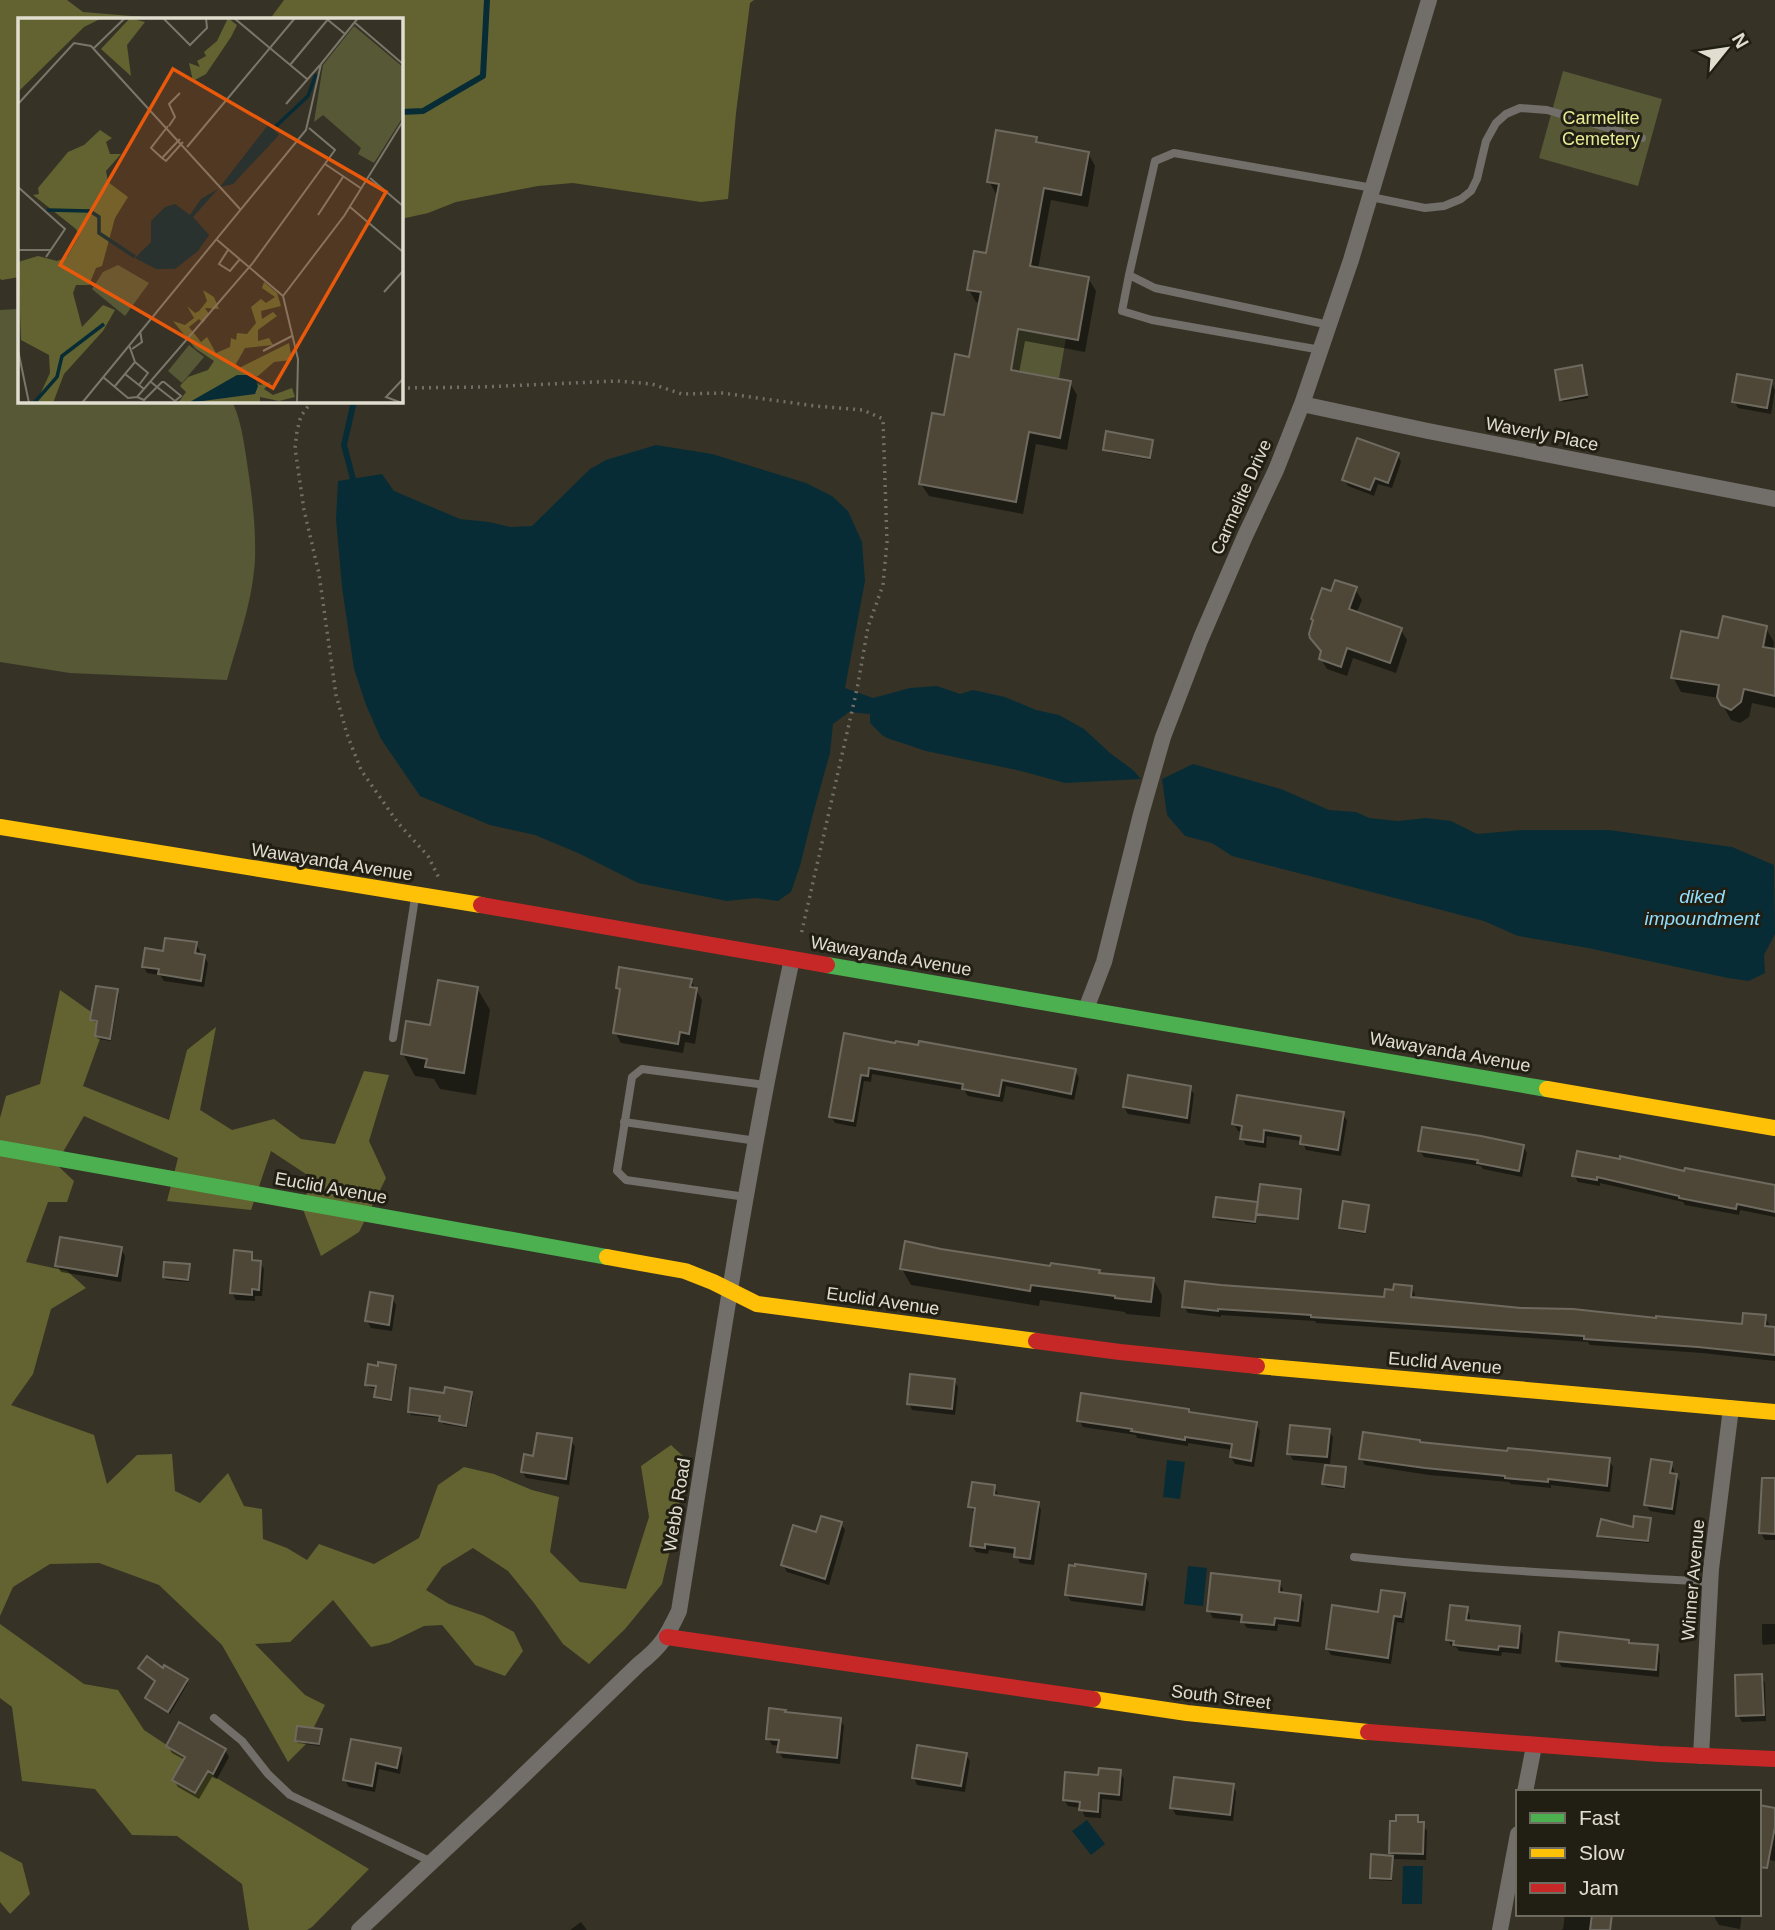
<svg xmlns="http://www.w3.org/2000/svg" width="1775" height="1930" font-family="Helvetica,sans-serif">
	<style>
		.green { fill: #575836 }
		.forest { fill: #626330 }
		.water { fill: #082c35 }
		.shadow { fill: #0007 }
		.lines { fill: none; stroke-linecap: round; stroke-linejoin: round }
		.stream { stroke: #082c35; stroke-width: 6 }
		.building { fill: #4e4737; stroke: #6f6a5f; stroke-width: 2 }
		.path { stroke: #726e68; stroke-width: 3.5; stroke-dasharray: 2 5; stroke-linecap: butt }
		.lane { stroke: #726e6a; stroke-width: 8 }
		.street { stroke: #726e6a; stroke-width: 16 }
		.fast { stroke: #4caf50; stroke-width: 16 }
		.slow { stroke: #ffc107; stroke-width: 16 }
		.jam { stroke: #c62828; stroke-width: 16 }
		.labels { text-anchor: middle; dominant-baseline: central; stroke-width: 6; stroke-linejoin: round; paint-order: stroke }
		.park-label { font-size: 18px; fill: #e8eb94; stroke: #211f14 }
		.street-label { font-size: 18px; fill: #e1ded0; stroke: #211f14 }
		.water-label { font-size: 19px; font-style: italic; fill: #91dffd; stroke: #211f14 }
		.inset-river { fill: none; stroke: #082c35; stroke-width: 3.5 }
		.inset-road { fill: none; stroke: #7a776a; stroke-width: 2 }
		.view { fill: #e8590c; fill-opacity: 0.15; stroke: #e8590c; stroke-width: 3.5 }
		.inset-edge { fill: none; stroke: #e1ded0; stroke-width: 3.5 }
	</style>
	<rect width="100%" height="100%" fill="#363326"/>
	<path class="green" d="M1563 71 1662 99 1638 186 1539 158Z
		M19 309V401H232C241 420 244 442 247 463 252 495 256 527 255 559 253 600 238 641 227 680L70 673 0 662V310Z
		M1018 329 1066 338 1059 378 1011 370Z"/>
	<path class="forest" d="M0 0H67L83 12 167 19H19V277L2 280 0 279Z
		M284 0H754L750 3 736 113 728 199 701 202 573 183 538 186 456 202 428 213 401 219V19H270Z
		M60 990 94 1014 100 1039 83 1086 169 1120 187 1050 216 1027 200 1110 232 1130 274 1119 301 1139 335 1144 364 1071 389 1075 369 1141 386 1178 359 1232 321 1256 302 1207 312 1178 271 1151 251 1210 167 1201 178 1158 84 1116 56 1164 74 1181 67 1202H48L26 1262 67 1271 86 1288 51 1309 33 1374 11 1405 94 1435 107 1484 137 1455 172 1454 175 1491 200 1503 228 1473 244 1506 262 1509 263 1539 287 1548 307 1560 319 1544 374 1564 419 1538 438 1485 464 1467 494 1474 532 1490 559 1497 550 1552 580 1582 626 1589 649 1517 641 1466 671 1445 686 1459 677 1520 662 1584 625 1629 589 1664 563 1644 534 1603 508 1571 473 1548 442 1567 426 1590 449 1604 484 1616 514 1632 523 1651 505 1676 475 1665 442 1625 424 1626 389 1643 371 1647 333 1600 290 1642 255 1644 305 1695 325 1705 305 1745 288 1762 222 1645 159 1585 99 1563 50 1564 13 1587 0 1616V1118L6 1096 40 1084Z
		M0 1624 84 1684 118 1690 144 1730 215 1777 369 1869 312 1927 307 1930H249L242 1884 177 1836 132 1835 95 1789 22 1781 12 1707 0 1698Z
		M0 1851 22 1863 30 1894 10 1914 0 1902Z"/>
	<path class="water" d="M656 445 712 454 806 483 832 496 848 511 862 542 865 581 845 688 873 698 910 688 937 686 960 694 973 690 1005 697 1036 710 1059 715 1084 729 1110 753 1133 770 1141 779 1065 783 1021 771 926 751 887 738 882 735 870 723V714L849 712 833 724 830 753 813 814 800 866 791 892 778 901 756 898 727 901 638 883 578 853 535 835 490 825 420 796 381 739 366 705 354 669 342 587 336 519 338 481 382 474 394 491 460 519 489 522 510 527 532 526 590 469 606 460Z
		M1193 764 1281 789 1329 810 1356 812 1369 818 1398 821 1426 818 1451 821 1477 834 1522 830H1609L1732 847 1774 865 1775 934 1764 955 1765 973 1749 981 1728 978 1588 948 1518 936 1484 921 1232 856 1212 843 1185 836 1167 815 1162 779Z
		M1167 1460 1185 1462 1180 1499 1163 1497Z
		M1188 1566 1207 1568 1203 1606 1184 1604Z
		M1087 1820 1105 1844 1091 1855 1072 1831Z
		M1403 1866H1423L1422 1904H1402Z"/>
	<path class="shadow" d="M1036 139 1039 144 1088 153 1095 166 1088 207 1051 200 1038 269 1088 278 1096 291 1085 352 1025 341 1019 373 1070 383 1077 395 1067 450 1036 444 1023 514 929 496 921 484 945 417 970 359 981 303 976 302 969 290 988 255 998 195 996 194 989 181Z
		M1583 370 1588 398 1563 402 1562 400Z
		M1771 382 1775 390 1771 414 1738 408 1734 401Z
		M1152 441 1153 444 1151 460 1107 452 1105 449Z
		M1398 455 1401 462 1392 488 1378 484 1374 496 1348 486 1344 480Z
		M1355 589 1362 600 1356 614 1401 630 1407 640 1396 673 1353 658 1347 676 1327 669 1321 659 1322 654 1311 638 1332 593Z
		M1765 627 1774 642 1773 651H1775V708L1752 703 1749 717 1740 723 1731 720 1719 698 1681 692 1673 677 1719 640Z
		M196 944 200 951 199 956H204L208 963 204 987 164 981 160 975 147 973 143 966 164 953Z
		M691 981 702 1000 695 1044 685 1042 683 1053 621 1043 615 1032 621 994 618 988Z
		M477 988 490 1010 476 1095 440 1089 434 1079 415 1076 403 1054Z
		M117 991 119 994 111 1041 98 1039 96 1036 99 1023 94 1022 92 1019Z
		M846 1035 897 1045 1075 1071 1079 1078 1074 1100 1006 1086 1003 1102 968 1096 964 1090 872 1074 871 1082 864 1081 856 1127 835 1123 831 1116Z
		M1190 1088 1194 1094 1190 1124 1128 1114 1124 1107Z
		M1343 1114 1347 1121 1341 1156 1306 1150 1302 1141 1267 1136 1266 1148 1246 1145 1242 1138 1243 1132 1238 1131 1234 1124Z
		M1523 1146 1527 1153 1522 1177 1483 1169 1481 1166 1424 1157 1420 1151Z
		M1686 1173 1775 1186V1217L1740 1210 1739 1215 1685 1205 1683 1202 1600 1183V1186L1578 1182 1574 1175Z
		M1300 1191 1302 1194 1299 1218 1257 1212 1256 1224 1217 1220 1215 1217Z
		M1368 1207 1369 1209 1366 1234 1342 1230 1341 1227Z
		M121 1249 125 1256 121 1282 61 1272 57 1265Z
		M251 1253 255 1262H260L264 1269 262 1296H255V1301L236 1300 232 1293Z
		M189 1266 190 1269 189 1282 166 1280 164 1277Z
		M1052 1268 1099 1272 1100 1275 1153 1279 1162 1295 1160 1317 1126 1314 1125 1312 1040 1300 1039 1306 911 1285 902 1269Z
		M1411 1287 1415 1294 1414 1299 1520 1310 1743 1326 1765 1317 1769 1324V1328L1775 1329V1361L1702 1353 1590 1345 1588 1342 1316 1323 1315 1321 1221 1315V1317L1188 1313 1184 1307 1386 1299 1395 1291Z
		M392 1298 396 1305 392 1331 371 1328 367 1321Z
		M395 1367 397 1370 392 1402 378 1399 376 1397 377 1389 368 1387 367 1384Z
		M954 1380 958 1387 955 1415 912 1410 909 1403Z
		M446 1394H471L473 1397 467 1428 443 1424 441 1418 411 1415 410 1412Z
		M1190 1414 1256 1424 1260 1431 1254 1467 1235 1464 1231 1457 1233 1450 1188 1443V1446L1137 1438 1136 1435 1083 1427 1079 1420Z
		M1329 1431 1333 1437 1330 1464 1293 1460 1289 1453Z
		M571 1440 575 1447 569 1485 526 1478 522 1471 535 1458Z
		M1420 1444 1609 1460 1613 1467 1610 1492 1551 1485V1488L1511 1484 1509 1482 1429 1475 1365 1465 1361 1458Z
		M1670 1463 1674 1470V1475H1676L1680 1482 1675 1515 1650 1511 1646 1504Z
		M1345 1469 1346 1471 1344 1489 1326 1487 1324 1484Z
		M994 1487 998 1494V1498L1038 1503 1041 1510 1034 1565 1020 1563 1016 1554 989 1550 988 1554 976 1552 972 1546 976 1514 970 1507Z
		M1775 1493V1540H1765L1761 1533Z
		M1650 1520 1651 1523 1649 1543 1600 1538 1599 1535 1634 1529Z
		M841 1524 845 1530 829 1585 787 1572 783 1565 817 1534Z
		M1145 1576 1149 1583 1145 1611 1071 1601 1067 1595Z
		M1279 1582 1283 1589 1282 1594 1300 1596 1304 1603 1301 1627 1278 1624 1277 1631 1247 1628 1242 1621 1213 1618 1209 1611Z
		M1404 1595 1407 1602 1404 1623 1397 1622 1391 1664 1331 1655 1327 1649 1379 1614Z
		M1467 1609 1470 1616V1623L1519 1628 1523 1635 1521 1654 1502 1652 1501 1656 1459 1651 1456 1647 1451 1646 1448 1640Z
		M1762 1624H1775V1644L1763 1645 1762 1642Z
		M1630 1645 1656 1647 1660 1654 1659 1677 1562 1667 1558 1661Z
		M142 1671H163L187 1681 188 1683 170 1714 148 1700 147 1698 156 1682Z
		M1761 1676 1765 1683 1766 1721 1742 1722 1738 1715Z
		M786 1714 840 1720 844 1726 840 1764 783 1758 779 1752 780 1746 772 1745 768 1738Z
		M320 1731 322 1734 320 1746 298 1743 296 1740Z
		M168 1746 225 1750 229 1757 217 1779 212 1777 199 1799 178 1787 174 1780 185 1760 172 1753Z
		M400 1750 403 1757 400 1774 379 1769 375 1792 349 1787 345 1780Z
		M966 1755 970 1761 965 1792 917 1785 914 1778Z
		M1120 1772 1124 1779 1122 1801 1102 1799 1101 1818 1085 1817 1081 1808 1068 1806 1064 1800 1099 1777Z
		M1233 1785 1236 1792 1233 1821 1176 1815 1172 1808Z
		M1775 1810V1861L1759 1858Z
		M1417 1817 1427 1831 1426 1860 1393 1859 1392 1881 1373 1880 1372 1877 1373 1856 1393 1857 1390 1852Z
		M1565 1914H1604L1600 1930H1561L1563 1929Z
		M1716 1914H1742L1740 1929 1719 1925 1715 1918Z
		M581 1922 587 1930H570Z"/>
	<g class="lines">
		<path class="stream" d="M401 112 423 111 483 76 487 0
			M353 479 344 445 354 401"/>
	</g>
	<path class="building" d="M996 130 1037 137 1036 142 1089 152 1081 195 1044 188 1030 266 1089 277 1078 340 1018 329 1011 370 1071 381 1060 438 1029 432 1016 502 919 484 932 413 944 415 955 354 969 357 981 292 967 290 974 251 986 253 999 184 987 182Z
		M1582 365 1587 395 1560 400 1555 370Z
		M1737 374 1772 380 1767 408 1732 402Z
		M1106 431 1153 440 1150 458 1103 450Z
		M1357 438 1399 453 1388 483 1375 478 1370 490 1342 480Z
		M1335 580 1357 587 1349 609 1402 628 1390 663 1347 648 1341 667 1319 659 1321 651 1310 638 1309 634 1313 620 1311 619 1322 588 1331 591Z
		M1723 616 1767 626 1763 647 1775 649V696L1744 689 1741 702 1731 710 1721 705 1717 697 1719 685 1671 678 1681 631 1718 638Z
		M165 938 197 942 195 953 205 955 201 981 158 974 159 969 142 967 145 948 163 951Z
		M619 967 692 979 690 987 697 988 689 1034 680 1032 678 1044 613 1033 620 989 616 988Z
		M438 980 478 987 464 1073 425 1067 427 1059 401 1054 406 1021 430 1025Z
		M96 986 118 989 110 1039 95 1036 97 1021 90 1020Z
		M844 1033 895 1043 896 1041 918 1045 919 1041 1076 1069 1071 1094 1002 1080 999 1096 962 1089 963 1084 869 1068 868 1076 861 1075 853 1121 829 1117Z
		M1128 1075 1191 1086 1187 1118 1123 1107Z
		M1237 1095 1344 1112 1338 1150 1300 1144 1301 1136 1264 1130 1263 1142 1240 1139 1242 1126 1232 1124Z
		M1422 1127 1481 1136 1524 1145 1519 1171 1477 1163 1478 1160 1418 1151Z
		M1577 1151 1620 1159V1156L1684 1171 1685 1168 1775 1185V1212L1737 1204 1736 1209 1679 1198V1196L1597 1177V1180L1572 1176Z
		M1260 1184 1301 1189 1298 1219 1256 1214Z
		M1216 1197 1258 1202 1255 1222 1213 1217Z
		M1343 1201 1369 1205 1365 1232 1339 1228Z
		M60 1237 122 1247 117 1276 55 1266Z
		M905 1241 941 1249 1050 1266 1051 1263 1100 1270 1099 1273 1154 1278 1151 1302 1115 1298V1296L1031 1285 1030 1291 900 1269Z
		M234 1250 252 1252V1260L261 1261 259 1290 252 1289V1295L230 1293Z
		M164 1262 190 1264 188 1280 163 1277Z
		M1185 1281 1221 1285 1384 1297 1385 1289 1393 1290 1394 1284 1412 1286 1411 1297 1521 1308 1573 1309 1656 1318V1316L1742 1324 1743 1313 1766 1315 1765 1326 1775 1327V1355L1698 1347 1584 1339V1336L1382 1322 1311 1317V1315L1218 1309V1311L1182 1307Z
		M370 1292 393 1296 389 1325 365 1321Z
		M378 1362 396 1365 391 1400 374 1397 376 1386 365 1385 368 1364 378 1366Z
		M910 1374 955 1379 952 1409 907 1404Z
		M445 1387 472 1392 466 1426 439 1421 440 1416 408 1412 410 1388 444 1393Z
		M1081 1393 1189 1409V1412L1257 1422 1251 1461 1230 1457 1232 1444 1185 1437V1440L1131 1431 1132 1429 1077 1421Z
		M1290 1425 1330 1429 1327 1457 1287 1454Z
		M1363 1432 1420 1440V1442L1507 1451 1508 1448 1610 1458 1607 1486 1548 1479V1482L1505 1478V1476L1425 1468 1359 1459Z
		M537 1433 572 1438 566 1479 521 1472 524 1454 533 1456Z
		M1651 1459 1672 1462 1670 1473 1677 1474 1672 1509 1644 1505Z
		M1325 1465 1346 1467 1344 1487 1322 1484Z
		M1762 1478H1775V1534L1759 1533Z
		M972 1482 995 1485 994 1495 1039 1502 1030 1559 1014 1557 1015 1548 985 1544V1548L970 1546 975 1508 968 1507Z
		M821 1516 842 1522 825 1579 781 1565 793 1525 816 1532Z
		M1634 1516 1651 1518 1648 1541 1597 1536 1601 1519 1633 1527Z
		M1075 1564 1146 1574 1142 1605 1065 1595 1069 1565 1075 1566Z
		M1211 1573 1280 1581 1279 1592 1301 1595 1298 1621 1275 1618 1274 1625 1241 1622 1242 1615 1207 1611Z
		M1381 1590 1405 1593 1401 1617 1394 1616 1388 1658 1326 1649 1332 1605 1378 1612Z
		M1450 1605 1468 1607 1466 1620 1520 1626 1518 1648 1499 1646 1498 1650 1453 1645 1454 1641 1446 1640Z
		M1559 1632 1629 1640V1643L1658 1645 1656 1670 1556 1661Z
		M147 1656 163 1668 164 1665 188 1679 168 1712 145 1698 155 1681 138 1668Z
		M1762 1674 1764 1715 1736 1716 1735 1675Z
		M769 1708 786 1710 785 1712 841 1718 837 1758 777 1752 779 1740 766 1739Z
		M179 1722 226 1749 213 1774 208 1771 195 1793 172 1780 185 1757 166 1746Z
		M297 1726 322 1729 319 1744 295 1741Z
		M351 1739 401 1748 397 1768 376 1763 372 1786 343 1780Z
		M917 1745 967 1753 961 1786 912 1778Z
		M1099 1768 1121 1770 1119 1795 1099 1793 1098 1812 1079 1810 1080 1802 1063 1800 1065 1772 1098 1775Z
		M1174 1777 1234 1784 1230 1815 1170 1808Z
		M1759 1805 1775 1808V1827L1767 1868 1759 1867Z
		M1396 1815H1418V1822H1424L1423 1854 1389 1853 1390 1821H1396Z
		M1371 1854 1393 1856 1391 1879 1370 1878Z
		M1592 1914H1612L1610 1930H1590Z"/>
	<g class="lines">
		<path class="path" d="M401 388 482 387 617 381 652 384 682 394 722 393 815 406 863 410 883 419 887 542 883 585 868 627 857 689 801 935
			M312 401 301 416 297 431 295 448 304 510 319 574 336 695 347 734 361 770 398 823 428 856 439 878"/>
		<path class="lane" d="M1371 197 1425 208 1444 206 1461 199 1471 191 1477 179 1486 141 1496 123 1506 114 1520 108 1547 110 1642 138
			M1129 275 1122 311 1152 320 1321 350
			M1329 325 1155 288 1129 275 1155 161 1174 153 1373 188
			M393 1038 415 898
			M624 1122 757 1141
			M746 1197 626 1180 617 1171 632 1077 642 1069 766 1085
			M1354 1557C1472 1570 1592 1575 1711 1582
			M214 1718 242 1741 268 1774 290 1795 432 1862"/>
		<path class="street" d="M1302 404 1428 431 1775 499
			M1086 1009 1104 962 1141 814 1163 737 1201 638 1245 536 1276 470 1302 404 1351 260 1429 0
			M1701 1756 1711 1569 1731 1408
			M1525 1792 1534 1746
			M359 1930 496 1802 639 1664C662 1646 667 1636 679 1611 714 1393 745 1174 792 959
			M1500 1930 1518 1834"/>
		<path class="fast" d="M827 965 1547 1089
			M0 1148 607 1257"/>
		<path class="slow" d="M0 827 481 905
			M1547 1089 1775 1128
			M607 1257 685 1271 713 1282 757 1304 1036 1341
			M1257 1366 1775 1412
			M1093 1699 1187 1713 1368 1732"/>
		<path class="jam" d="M481 905 827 965
			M1036 1341 1120 1352 1257 1366
			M667 1637 1093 1699
			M1368 1732 1659 1754 1775 1759"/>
	</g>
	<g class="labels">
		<g class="park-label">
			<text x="1601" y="118">Carmelite<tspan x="1601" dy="21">Cemetery</tspan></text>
		</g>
		<g class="street-label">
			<text transform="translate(1542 434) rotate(11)">Waverly Place</text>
			<text transform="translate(1241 497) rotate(-66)">Carmelite Drive</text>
			<text transform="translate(332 862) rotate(9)">Wawayanda Avenue</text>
			<text transform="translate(891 956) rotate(10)">Wawayanda Avenue</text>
			<text transform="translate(1450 1052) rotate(10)">Wawayanda Avenue</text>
			<text transform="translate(331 1188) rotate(10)">Euclid Avenue</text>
			<text transform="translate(883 1301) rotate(8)">Euclid Avenue</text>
			<text transform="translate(1445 1363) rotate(5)">Euclid Avenue</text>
			<text transform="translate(677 1505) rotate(-81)">Webb Road</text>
			<text transform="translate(1693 1580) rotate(-85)">Winner Avenue</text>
			<text transform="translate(1221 1697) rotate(7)">South Street</text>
		</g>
		<g class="water-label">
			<text x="1702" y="896">diked<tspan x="1702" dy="22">impoundment</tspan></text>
		</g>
	</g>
	<g transform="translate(18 18)">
		<rect width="385" height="385" fill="#363326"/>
		<path d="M336 8 385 49V99L356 145 340 136 343 130 305 97 296 104 305 47ZM100 247 131 265 107 298 74 271 85 254ZM171 327 186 339 164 365 150 353Z" fill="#575836"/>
		<path d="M84 0 66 9 0 74V0ZM112 0 127 4 109 27 113 58 83 31ZM210 0 219 7 213 19 188 56 175 63 171 45 182 49 179 43 188 38 186 34 199 23ZM82 112 94 120 88 124 92 136H103L88 153 90 164 110 179 97 200 84 248 78 250 71 267H58L55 275 64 309 85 287 97 292 85 313 46 356 35 385H18L32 355 31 337 3 322 0 244 20 238 39 243 49 239 61 218 58 211 15 177 21 176 20 170 50 134 66 127ZM246 264 259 275 263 288 243 293 244 301 255 294 259 298 240 312V323L251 320 255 327 227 330 218 346 221 350 271 325 274 342 256 344 240 358 225 357 242 367 253 364 246 371 255 377 274 370 277 379 261 383 242 379V385H160L168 374 162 368 170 359 190 352 196 343 177 330 155 303 167 307 176 300 169 288 177 295 181 293 189 283 185 272 196 279 201 291 187 290 191 296 185 305 181 301 171 309 183 324 189 319 198 335 212 329 213 320 218 322 219 315 229 316 238 305 233 289 243 281 248 285 257 279 244 270Z" fill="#626330"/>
		<path d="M250 107 261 117 215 166 202 169ZM200 171 175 199 191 217 180 233 157 251H138L117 240 133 224V203L147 189 157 186 172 197 183 181ZM219 357H236L240 368 237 376 170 385Z" fill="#082c35"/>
		<path class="inset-river" d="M257 109 290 78 298 56M29 192 72 193 81 199V215L117 239M16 385 39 359 44 338 86 306"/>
		<path class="inset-road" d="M145 0 172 27 189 10 188 0M216 0 289 61M310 2 327 16M336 4 385 46M76 30 107 0M272 47 311 0M0 86 56 25 73 28 222 191M268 86 302 47M150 108 133 130 144 140 162 121M151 108 157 99 151 86 162 75M169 129 277 0M144 140 148 143 165 124M307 146 344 171M352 160 385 188M0 169 47 211 28 239M332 189 385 234M300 197 325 159M198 221 265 278 280 341 279 385M0 232H32M210 232 201 246 212 253 222 241M366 274 385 253M265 278 326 198 385 103M114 331 124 324 122 313M0 332 11 385M245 333 274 318M117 344 130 355 121 367M107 356 126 371M85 359 110 380 119 379 234 246 317 132 291 110M97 368 117 344 111 327M119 379 126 382 144 364H146L163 378 157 383 139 369 133 364M64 385 288 112 303 46 340 0M384 385 368 379 385 361"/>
		<path class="view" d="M155 51 368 174 255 370 42 247Z"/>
		<rect width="385" height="385" class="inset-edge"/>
	</g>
	<rect x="1516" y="1790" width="245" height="126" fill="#211f14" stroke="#6e6b5f" stroke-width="2"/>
	<rect x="1530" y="1813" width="35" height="10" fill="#4caf50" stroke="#6e6b5f" stroke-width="2"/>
	<text x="1579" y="1825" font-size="21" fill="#e1ded0">Fast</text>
	<rect x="1530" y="1848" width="35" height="10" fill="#ffc107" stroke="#6e6b5f" stroke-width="2"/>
	<text x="1579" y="1860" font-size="21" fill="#e1ded0">Slow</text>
	<rect x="1530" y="1883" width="35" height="10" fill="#c62828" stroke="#6e6b5f" stroke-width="2"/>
	<text x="1579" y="1895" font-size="21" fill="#e1ded0">Jam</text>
	<g transform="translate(1726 49) rotate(60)" stroke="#211f14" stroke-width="5" paint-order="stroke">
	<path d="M0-5L12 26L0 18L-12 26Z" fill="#e1ded0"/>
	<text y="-10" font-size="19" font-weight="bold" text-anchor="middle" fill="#e1ded0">N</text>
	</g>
</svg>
